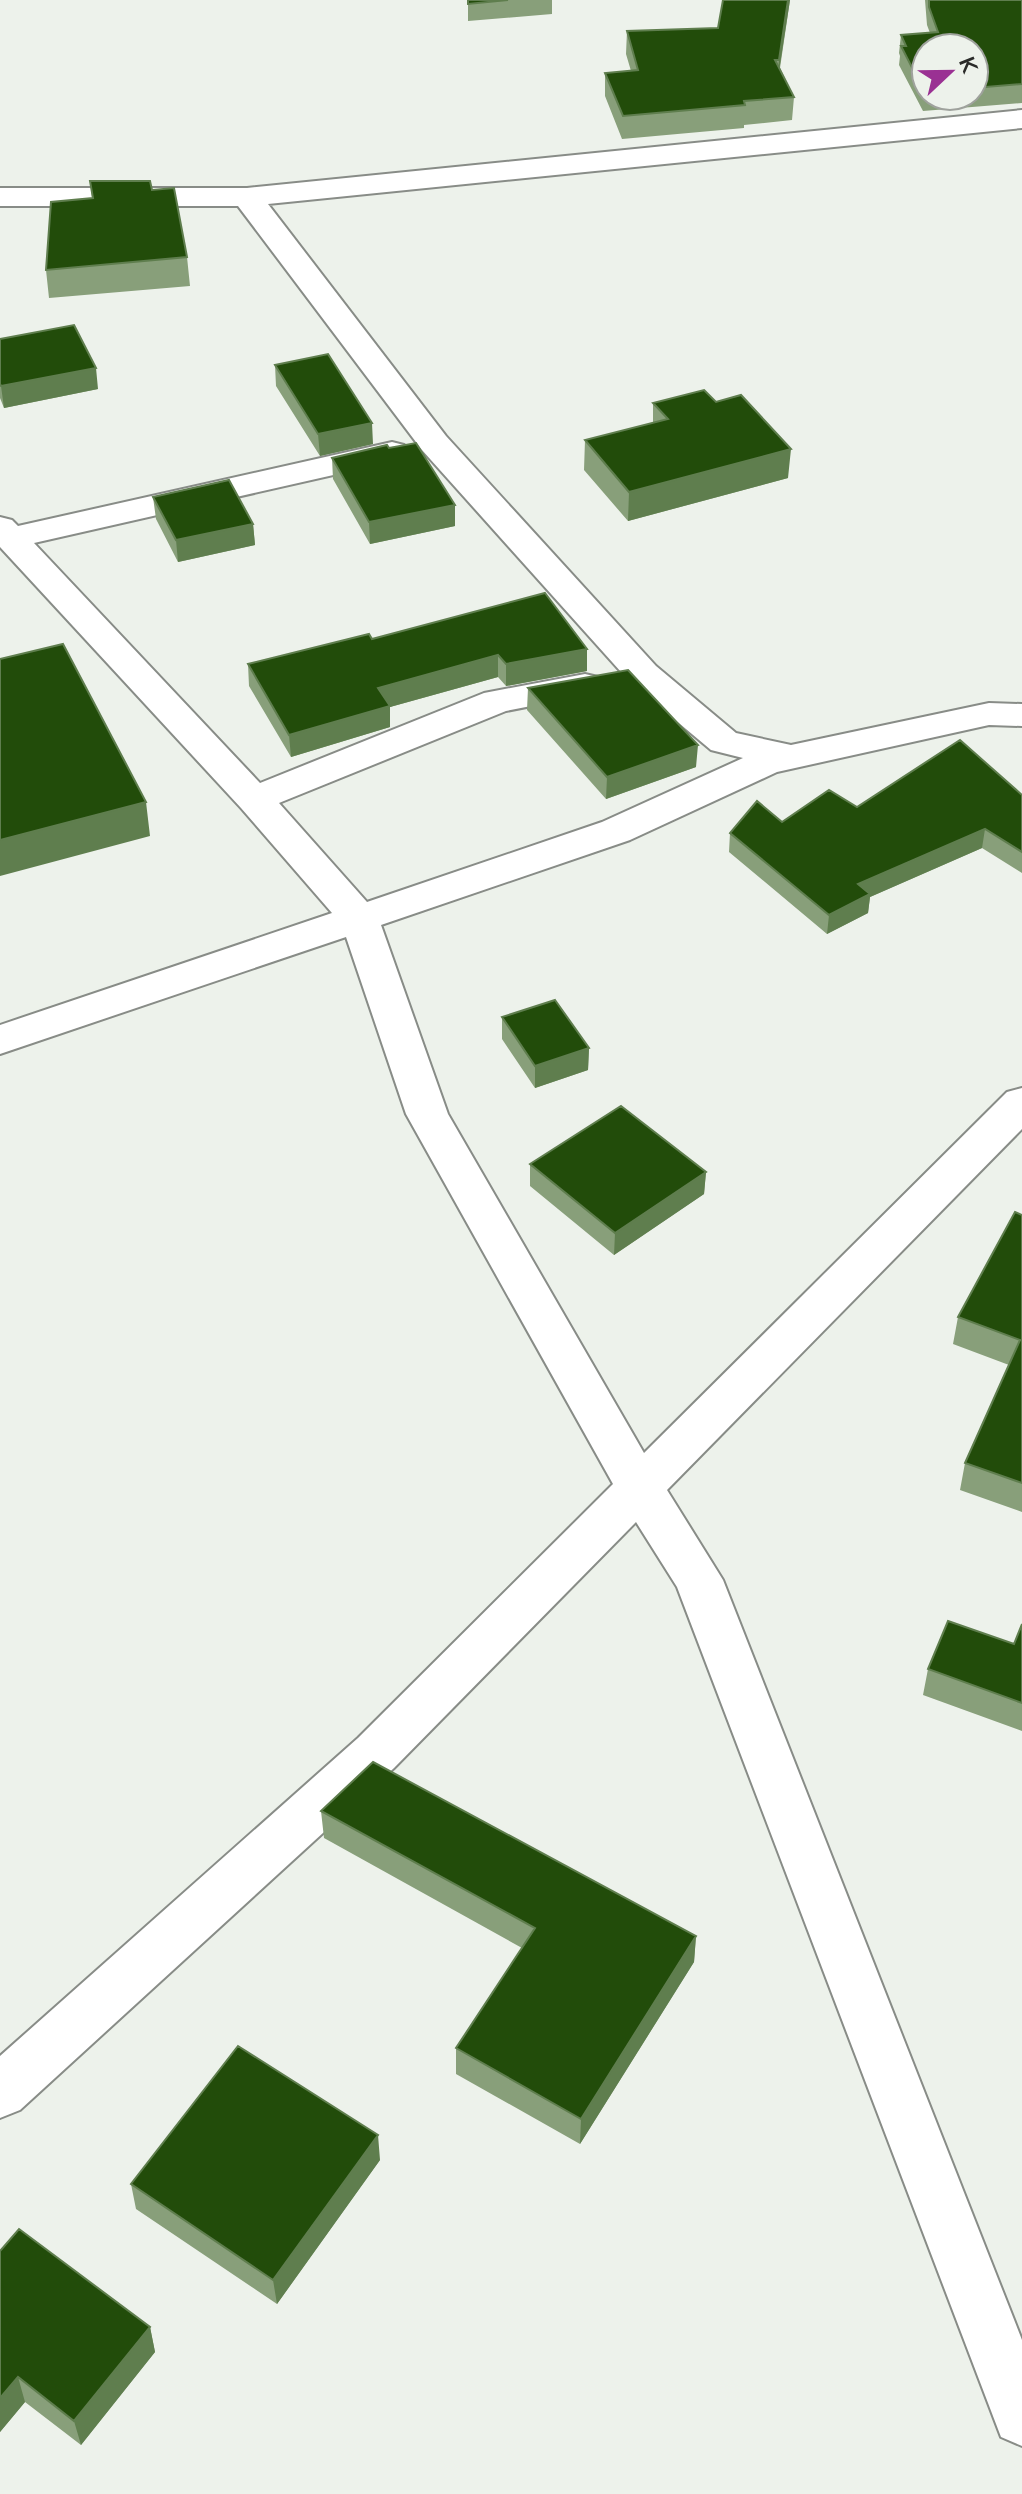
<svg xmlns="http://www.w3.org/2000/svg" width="1022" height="2494" font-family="'Nunito Sans',sans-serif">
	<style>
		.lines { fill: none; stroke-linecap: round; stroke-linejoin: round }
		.street-casing { stroke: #888c87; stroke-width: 4 }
		.street { fill: #fff; fill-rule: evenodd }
		.wall { fill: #889f7a; fill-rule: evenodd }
		.shaded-wall { fill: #5f7e4e }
		.building { fill: #224c0a; stroke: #5f7e4e; stroke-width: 2 }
	</style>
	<rect width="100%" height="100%" fill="#edf2eb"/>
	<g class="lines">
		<g class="street-casing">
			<path id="street" d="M1022 110V128L268 204 446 436 656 666 736 733 791 745 989 703 1022 704V726L989 725 777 772 630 840 381 925 448 1114 644 1453 1007 1092 1022 1088V1129L667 1490 723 1580 1022 2340V2446L1001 2437 677 1587 636 1522 394 1768 20 2110 0 2118V2056L358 1738 613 1484 406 1114 346 937 0 1054V1025L332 913 241 808 0 547V517L12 520 18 526 392 442 404 445 409 452 404 459 34 543 260 783 484 693 585 674 598 677 603 685 598 693 506 711 279 803 367 902 602 822 743 758 711 750 630 682 422 450 238 206H0V188H247Z"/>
		</g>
		<use href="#street" class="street"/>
	</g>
	<path class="wall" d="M468 0H552V14L468 21Z
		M723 0H790L780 68 794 97 792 120 744 125V128L622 139 605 96V73L631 71 626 54 627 31 718 28Z
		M925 0H1022V103L923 111 899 65 900 56 899 53 901 35 930 33 927 25ZM926 48H974V96H926Z
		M90 181 152 190 187 257 190 286 49 298 46 270 92 198Z
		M0 339 98 389 4 408 0 398Z
		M275 365 373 444 320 456 276 386Z
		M653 403 788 478 628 521 584 470 585 440 653 423Z
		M389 448 455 505V526L370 544 333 479 332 458Z
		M153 497 253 524 255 545 178 562 156 519Z
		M372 639 587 649V671L506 686 498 677 390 707V727L291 757 249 686 248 664Z
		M528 688 696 767 606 799 527 710Z
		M1022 795V873L982 848 870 897 868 913 827 934 729 852 730 833 857 807Z
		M502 1017 589 1048 588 1070 535 1088 502 1039Z
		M530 1164 706 1172 704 1194 614 1255 530 1186Z
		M1022 1215V1512L960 1490 965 1463 1009 1365 953 1344 958 1317Z
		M1022 1624V1731L923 1695 928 1669 1014 1644Z
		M321 1811 696 1936 694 1962 580 2144 456 2074V2048L522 1948 324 1838Z
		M380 2160 277 2304 136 2209 131 2184Z
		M0 2251 150 2327 155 2352 81 2445 25 2402 0 2432Z"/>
	<path class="shaded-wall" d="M788 0H790L777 84 779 60Z
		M96 368 98 389 4 408 1 386Z
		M372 423 373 444 320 456 318 434Z
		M791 449 788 478 628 521 629 492Z
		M455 505V526L370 544 369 522Z
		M253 524 255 545 178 562 176 540Z
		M587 649V671L506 686V664Z
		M498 655V677L390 707V727L291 757 289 735 378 688Z
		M698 745 696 767 606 799 607 777Z
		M146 802 150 836 0 876V840Z
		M985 829 982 848 870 897 868 913 827 934 829 915 858 884Z
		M589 1048 588 1070 535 1088V1066Z
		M706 1172 704 1194 614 1255 615 1233Z
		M696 1936 694 1962 580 2144 581 2119Z
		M378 2135 380 2160 277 2304 273 2280Z
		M150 2327 155 2352 81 2445 74 2421Z
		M18 2377 25 2402 0 2432V2398Z"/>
	<path class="building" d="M468 0H508L468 4Z
		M723 0H788L779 60H775L794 97 744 101 745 105 623 116 605 73 638 70 627 31 718 28Z
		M929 0H1022V84L974 88V48H926L925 93 901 46H906L901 35 938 32 929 7Z
		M90 181H150L152 190 174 188 187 257 46 270 51 202 93 198Z
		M74 325 96 368 1 386 0 384V339Z
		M328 354 372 423 318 434 275 365Z
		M704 390 716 402 741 395 791 449 629 492 585 440 668 419 653 403Z
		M416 443 455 505 369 522 332 458 387 445 389 448Z
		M229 480 253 524 176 540 153 497Z
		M545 593 587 649 506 664 498 655 378 688 390 706 289 735 248 664 369 634 372 639Z
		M63 644 146 802 0 840V659Z
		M628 670 698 745 607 777 528 688Z
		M960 740 1022 795V852L985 829 858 884 870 894 829 915 730 833 757 801 782 822 829 790 857 807Z
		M555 1000 589 1048 535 1066 502 1017Z
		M621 1106 706 1172 615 1233 530 1164Z
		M1015 1212 1022 1215V1483L965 1463 1020 1340 958 1317Z
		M948 1621 1014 1644 1022 1624V1703L928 1669Z
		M373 1762 696 1936 581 2119 456 2048 535 1928 321 1811Z
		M238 2046 378 2135 273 2280 131 2184Z
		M19 2229 150 2327 74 2421 18 2377 0 2398V2251Z"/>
	<g transform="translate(950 72) rotate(68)"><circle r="38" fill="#edf2eb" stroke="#9fa29d" stroke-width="2"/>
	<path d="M0-6L14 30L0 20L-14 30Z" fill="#9a3193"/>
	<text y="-12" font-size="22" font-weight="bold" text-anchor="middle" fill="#2a2b29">K</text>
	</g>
</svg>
